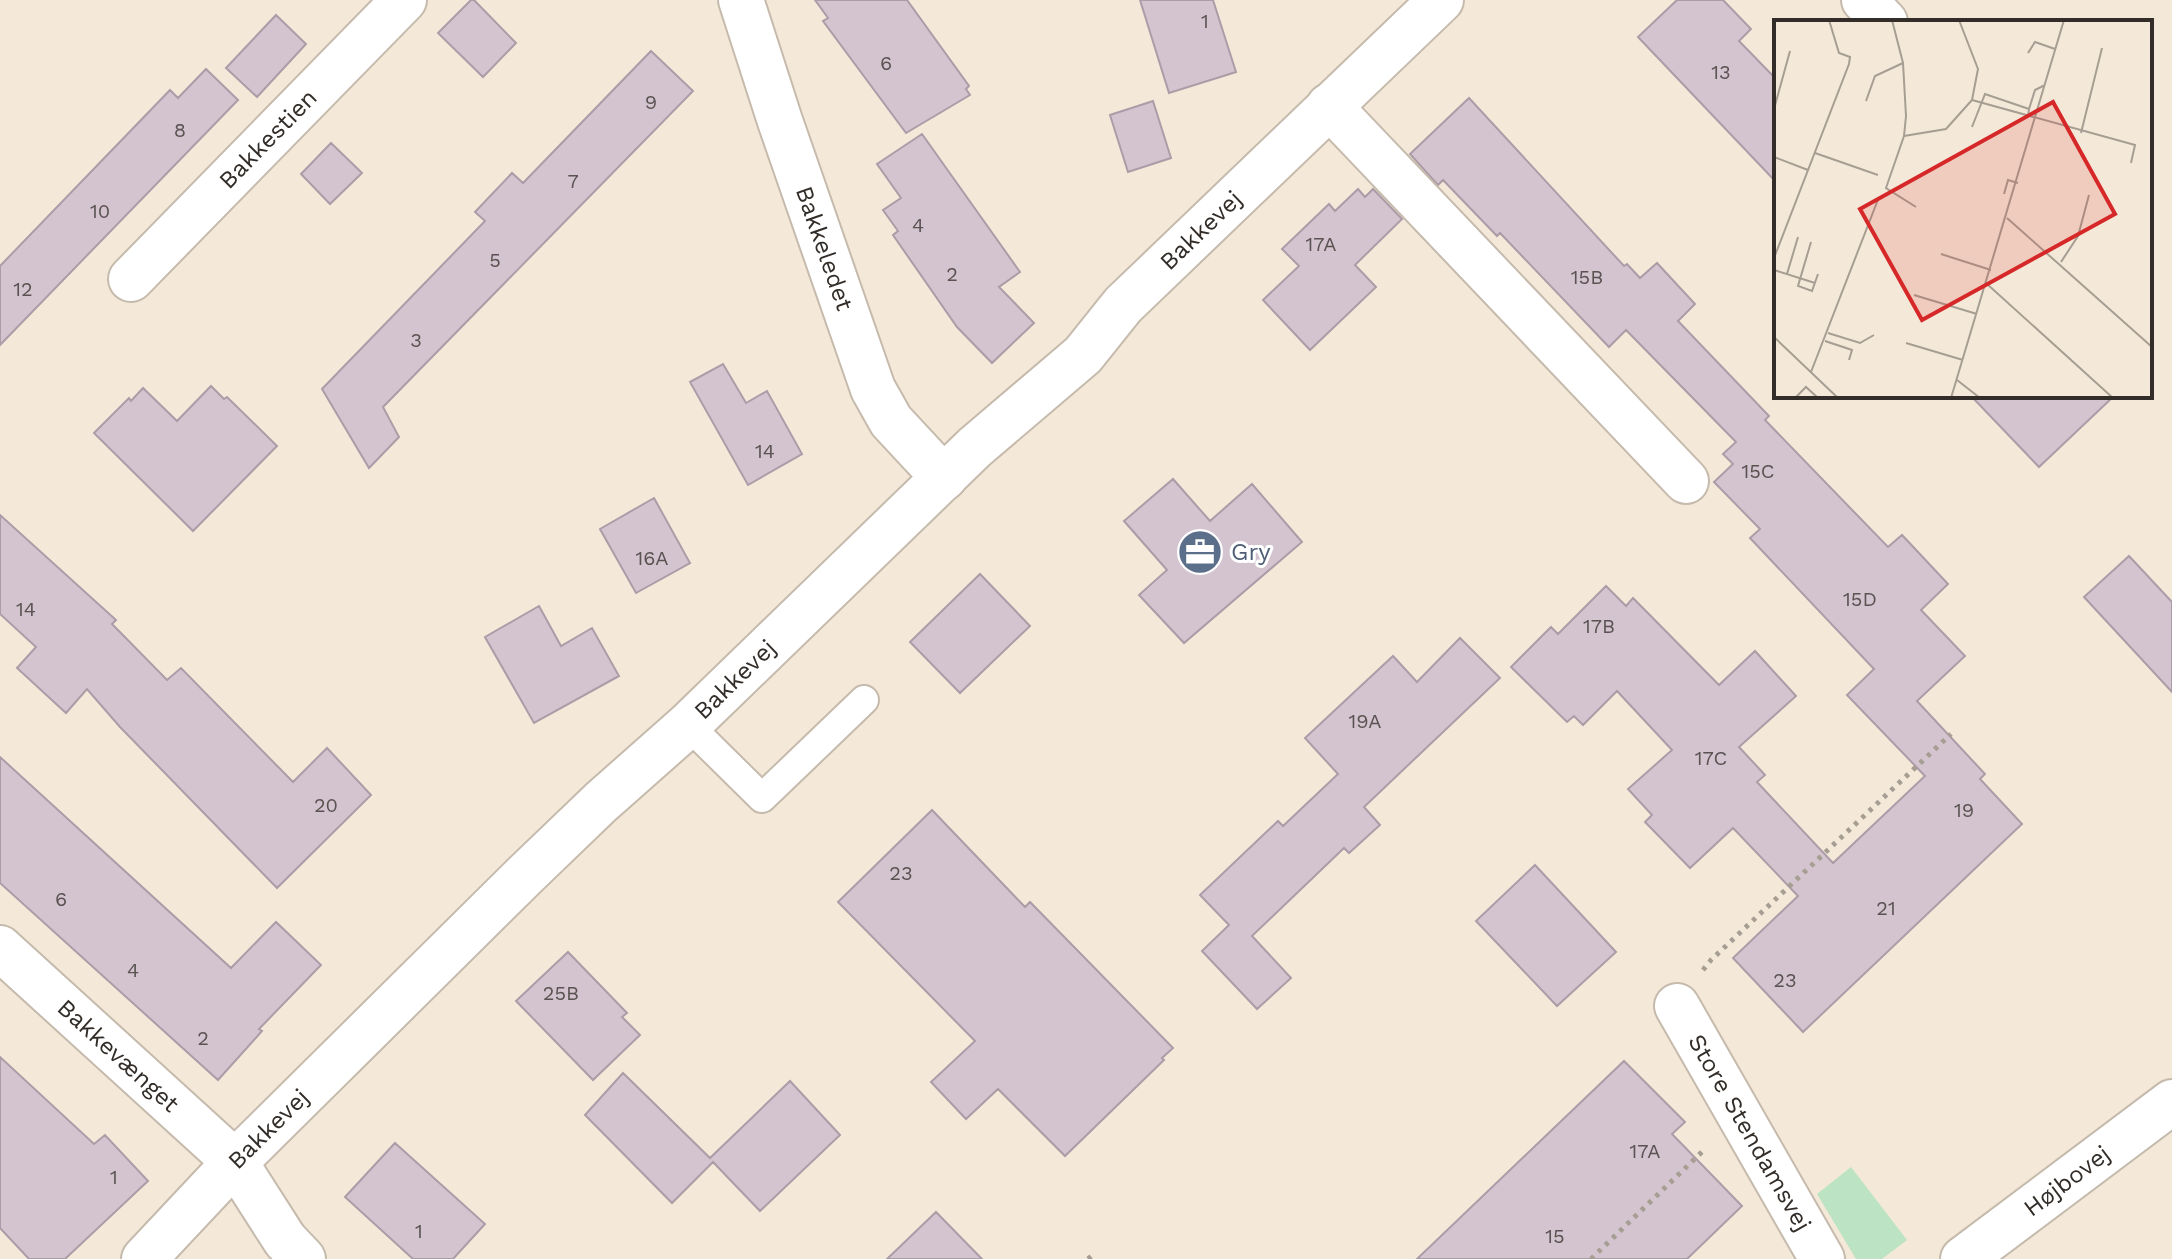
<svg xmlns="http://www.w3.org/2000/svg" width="2172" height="1259" font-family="'Work Sans',sans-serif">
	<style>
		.green { fill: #bce3c3 }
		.building { fill: #d4c4cf; stroke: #ab9ca7; stroke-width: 2 }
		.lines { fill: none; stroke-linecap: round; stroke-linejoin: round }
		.lane-casing { stroke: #c5baac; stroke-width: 32 }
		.street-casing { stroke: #c5baac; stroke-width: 48 }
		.secondary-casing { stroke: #c5baac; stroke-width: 48 }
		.path { stroke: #a69e92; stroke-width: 5; stroke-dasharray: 4 6; stroke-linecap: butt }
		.lane { stroke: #fff; stroke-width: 28 }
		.street { stroke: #fff; stroke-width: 44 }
		.secondary { stroke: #fff; stroke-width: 44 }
		.labels { text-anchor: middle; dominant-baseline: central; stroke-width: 6; stroke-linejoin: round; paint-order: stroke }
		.number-label { font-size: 20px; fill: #5a5352 }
		.street-label { font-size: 24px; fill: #322d28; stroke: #fff }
		.service-label { font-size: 24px; fill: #4e5e75; stroke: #fff; text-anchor: start }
		.inset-road { fill: none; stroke: #a69e92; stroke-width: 2 }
		.view { fill: #d62828; fill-opacity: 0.15; stroke: #d62828; stroke-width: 4 }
		.inset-edge { fill: none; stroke: #322d28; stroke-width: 4 }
	</style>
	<rect width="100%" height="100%" fill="#f4e9d9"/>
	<path class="green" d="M1851 1167 1907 1240 1882 1259H1856L1817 1194Z"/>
	<path class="building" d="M471 0H474L516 43 483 77 438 33Z
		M815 0H907L969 86 966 89 970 95 906 133 823 21 828 18Z
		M1140 0H1213L1236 72 1169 93Z
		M1677 0H1723L1751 29 1739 41 1776 79V182L1638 37Z
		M276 15 306 44 257 97 226 68Z
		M651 51 693 91 383 407 399 437 369 468 322 389 485 221 475 212 512 173 523 183Z
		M206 69 238 100 0 345V266L170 90 178 98Z
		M1469 98 1624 266 1627 264 1640 278 1657 263 1695 304 1678 321 1769 416 1765 420 1888 547 1902 535 1948 584 1921 610 1965 656 1917 701 1985 774 1980 779 2022 824 1803 1032 1733 958 1798 896 1733 828 1690 868 1645 822 1652 815 1628 789 1672 750 1617 691 1583 725 1574 716 1567 722 1511 667 1551 627 1558 634 1606 586 1626 606 1633 598 1719 685 1755 651 1796 696 1739 747 1765 775 1757 782 1833 863 1925 776 1847 695 1874 669 1750 538 1760 529 1714 482 1733 464 1723 454 1736 442 1626 330 1609 347 1500 233 1497 236 1443 180 1438 185 1410 154Z
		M1153 101 1171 158 1128 172 1110 115Z
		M922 134 1020 272 999 287 1034 323 992 363 957 327 893 235 898 231 883 210 901 198 877 164Z
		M331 143 362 173 330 204 301 174Z
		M1358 189 1365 197 1373 189 1402 219 1355 265 1376 287 1310 350 1263 300 1299 266 1282 249 1329 204 1335 211Z
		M723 364 746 403 767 391 802 454 748 485 690 382Z
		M211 386 224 399 227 397 277 446 193 531 94 433 129 398 131 401 143 388 177 421Z
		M1971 396H2114L2039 467Z
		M1173 479 1210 521 1252 484 1302 542 1184 643 1139 595 1167 570 1124 521Z
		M654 498 690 563 636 593 600 529Z
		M0 515 116 620 112 624 167 680 181 668 293 782 327 748 371 795 277 888 120 727 87 689 66 713 17 668 36 647 0 614Z
		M2129 556 2172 602V692L2084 597Z
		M980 574 1030 626 960 693 910 642Z
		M539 606 561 646 592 628 619 676 534 723 485 637Z
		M1460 638 1500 678 1364 807 1380 825 1349 853 1344 848 1252 936 1291 978 1257 1009 1202 951 1229 925 1200 895 1278 821 1283 826 1338 774 1305 738 1393 656 1417 682Z
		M0 757 231 968 276 922 321 965 259 1029 262 1031 218 1080 0 883Z
		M932 810 1025 907 1030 902 1173 1048 1162 1058 1164 1060 1065 1156 998 1089 966 1119 931 1082 975 1041 838 902Z
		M1535 865 1616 952 1557 1006 1476 921Z
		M568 952 627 1013 622 1017 640 1035 593 1080 516 1001Z
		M0 1057 94 1144 105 1135 148 1181 65 1259H29L0 1228Z
		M1624 1061 1685 1122 1672 1134 1742 1206 1687 1259H1417Z
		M623 1073 710 1158 790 1081 840 1135 760 1211 713 1162 672 1203 585 1115Z
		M395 1143 485 1224 453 1259H413L345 1197Z
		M936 1212 982 1259H887Z"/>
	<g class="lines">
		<g class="lane-casing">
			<path id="lane" d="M688 725 762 798 864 700"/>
		</g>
		<g class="street-casing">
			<g id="street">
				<path id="s1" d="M741 0 780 121 873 389 891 421 944 478"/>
				<path d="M1864 0 1885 22"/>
				<path d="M1329 106 1686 481"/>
				<path id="s2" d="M131 279 404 0"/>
				<path id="s3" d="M0 948 235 1162 285 1240 303 1259"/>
				<path id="s4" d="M1677 1006 1822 1259"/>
				<path id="s5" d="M1963 1259 2172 1102"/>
			</g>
		</g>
		<g class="secondary-casing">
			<g id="secondary">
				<path id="s6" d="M144 1259 235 1162 525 875 601 802 688 725 975 447 1083 355 1123 305 1441 0"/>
			</g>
		</g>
		<path class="path" d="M1703 970 1711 960 1951 734
			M1088 1259 1094 1254
			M1591 1259 1705 1149"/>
		<use href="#lane" class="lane"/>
		<use href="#street" class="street"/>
		<use href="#secondary" class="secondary"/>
	</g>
	<defs>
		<g id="office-disc" transform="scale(2.3)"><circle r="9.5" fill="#5c6f8a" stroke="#fff"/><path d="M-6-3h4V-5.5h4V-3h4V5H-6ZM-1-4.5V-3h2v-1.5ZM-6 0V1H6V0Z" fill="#fff"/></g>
	</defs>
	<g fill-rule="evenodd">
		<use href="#office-disc" x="1200" y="552"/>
	</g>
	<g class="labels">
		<g class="number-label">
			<text x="1205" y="21">1</text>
			<text x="886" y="63">6</text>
			<text x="1721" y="72">13</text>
			<text x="651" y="102">9</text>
			<text x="180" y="130">8</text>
			<text x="573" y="181">7</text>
			<text x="100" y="211">10</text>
			<text x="918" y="225">4</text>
			<text x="1321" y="244">17A</text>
			<text x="495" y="260">5</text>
			<text x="952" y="274">2</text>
			<text x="1587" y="277">15B</text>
			<text x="23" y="289">12</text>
			<text x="416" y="340">3</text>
			<text x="765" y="451">14</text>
			<text x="1758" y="471">15C</text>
			<text x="652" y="558">16A</text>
			<text x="1860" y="599">15D</text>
			<text x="26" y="609">14</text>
			<text x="1599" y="626">17B</text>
			<text x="1365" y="721">19A</text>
			<text x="1711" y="758">17C</text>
			<text x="326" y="805">20</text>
			<text x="1964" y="810">19</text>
			<text x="901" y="873">23</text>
			<text x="61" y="899">6</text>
			<text x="1886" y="908">21</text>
			<text x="133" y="970">4</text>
			<text x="1785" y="980">23</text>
			<text x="561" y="993">25B</text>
			<text x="203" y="1038">2</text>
			<text x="1645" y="1151">17A</text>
			<text x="114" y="1177">1</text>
			<text x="419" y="1231">1</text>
			<text x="1555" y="1236">15</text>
		</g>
		<g class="street-label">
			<text stroke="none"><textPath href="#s2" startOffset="196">Bakkestien</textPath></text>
			<text stroke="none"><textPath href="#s6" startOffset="1476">Bakkevej</textPath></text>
			<text stroke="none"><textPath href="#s1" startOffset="262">Bakkeledet</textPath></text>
			<text stroke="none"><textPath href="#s6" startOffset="828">Bakkevej</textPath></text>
			<text stroke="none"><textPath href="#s3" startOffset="160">Bakkevænget</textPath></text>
			<text stroke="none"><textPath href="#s6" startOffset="180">Bakkevej</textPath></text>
			<text stroke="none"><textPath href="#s4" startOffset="146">Store Stendamsvej</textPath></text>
			<text stroke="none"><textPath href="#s5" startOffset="130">Højbovej</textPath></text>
		</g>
		<g class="service-label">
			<text x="1231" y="552">Gry</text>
		</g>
	</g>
	<g transform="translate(1774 20)">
		<rect width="378" height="378" fill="#f4e9d9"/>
		<path class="inset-road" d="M118 0 129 43 132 96 130 116 112 168 142 187M254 33 261 22 281 29M198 80 361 125 357 143M92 81 101 56 129 43M0 89 16 31M255 89 261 70 271 65M198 107 211 74 255 89 254 97M307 113 328 28M130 116 172 109 198 80 204 49 185 0M41 133 104 155M0 137 34 150M230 174 234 160 244 163M233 198 378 327M37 222 24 266 38 271 44 254M167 234 217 250M0 238 75 44 76 37 65 33 55 0M287 242 304 216 315 175M0 250 41 263M13 254 24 217M213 264 339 378M140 275 203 294M54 313 86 323 100 315M0 317 64 378M51 321 78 330 75 340M132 323 189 340M37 352 105 177M183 360 206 378M21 378 32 367 44 378M177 378 290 0"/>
		<path class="view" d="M279 82 341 194 148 300 86 189Z"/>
		<rect width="378" height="378" class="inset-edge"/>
	</g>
</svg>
